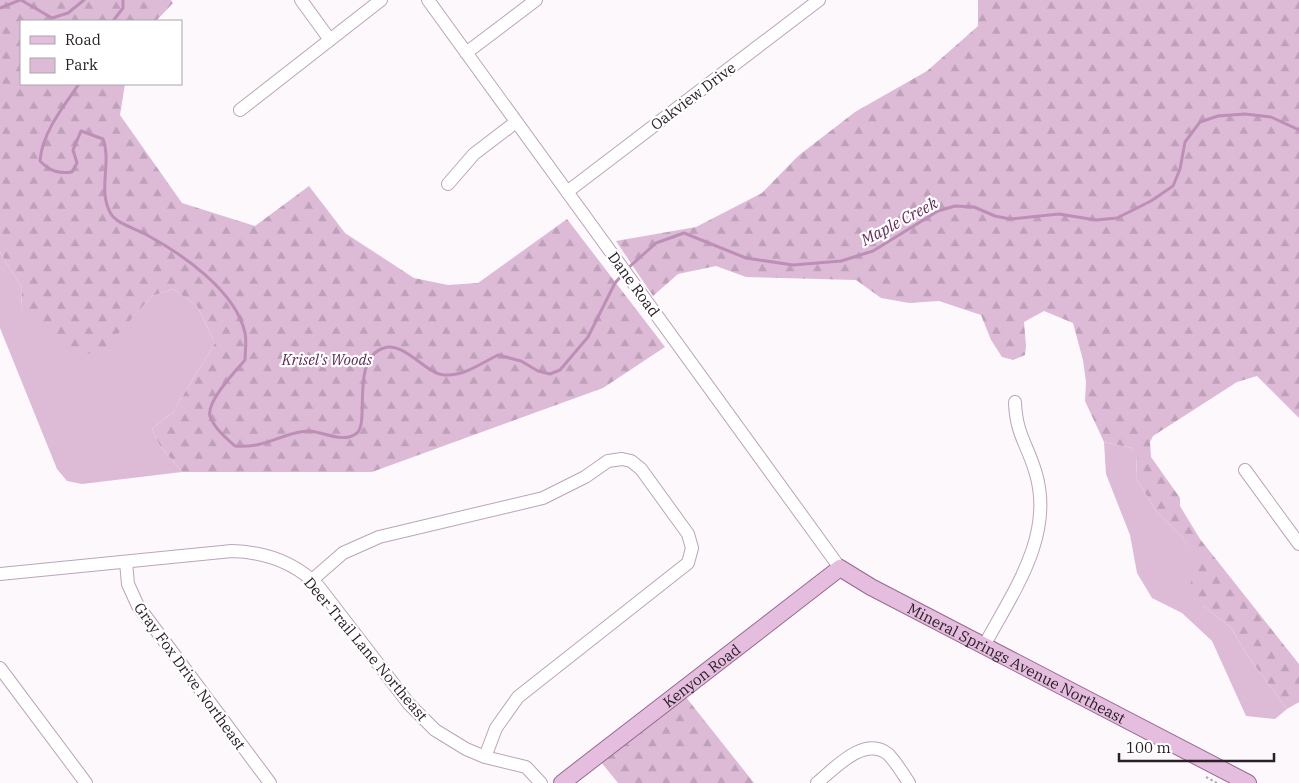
<svg xmlns="http://www.w3.org/2000/svg" width="1299" height="783" font-family="'IBM Plex Serif',serif">
	<style>
		.green { fill: #ddbbd7 }
		.forest { fill: url(#forest-firs) }
		.lines { fill: none; stroke-linecap: round; stroke-linejoin: round }
		.stream { stroke: #be8fb6; stroke-width: 3 }
		.minor-casing { stroke: #bba5b7; stroke-width: 14 }
		.major-casing { stroke: #986a90; stroke-width: 18 }
		.path { stroke: #afa8ad; stroke-width: 2; stroke-dasharray: 2.5 2.5; stroke-linecap: butt }
		.minor { stroke: #fff; stroke-width: 12 }
		.major { stroke: #e5bdde; stroke-width: 16 }
		.labels { text-anchor: middle; dominant-baseline: central; stroke-width: 4.5; stroke-linejoin: round; paint-order: stroke }
		.street-label { font-size: 15px; fill: #292127; stroke: #fff }
		.park-label { font-size: 15px; font-style: italic; fill: #602759; stroke: #fff }
		.water-label { font-size: 16px; font-style: italic; fill: #642a5d; stroke: #fff }
	</style>
	<defs>
		<pattern id="forest-firs" width="22" height="20" patternUnits="userSpaceOnUse" patternTransform="scale(1.25)"><rect width="22" height="20" fill="#ddbbd7"/><path d="M5 1l3.5 6h-7zM16 11l3.5 6h-7z" fill="#bea0b9"/></pattern>
	</defs>
	<rect width="100%" height="100%" fill="#fdf8fc"/>
	<path class="green" d="M0 252 22 288 21 309 99 354 152 296 173 289 197 306 215 343 173 412 152 429 160 446 182 472 82 484 67 481 57 469 0 328Z
		M1104 442 1132 448 1137 455 1136 478 1156 511 1183 538 1199 564 1204 606 1230 627 1250 659 1287 709 1275 719 1246 716 1212 641 1182 613 1152 598 1137 573 1130 535 1106 474Z"/>
	<path class="forest" d="M0 0H171L173 3 156 21H21V84H125L120 115 182 203 255 226 309 186 345 233 414 278 448 285 478 283 567 219 665 347 603 388 372 472H182L160 446 152 429 173 412 215 343 197 306 173 289 152 296 99 355 65 350 21 309 22 288 0 252Z
		M978 0H1299V418L1257 376 1237 382 1153 436 1150 442 1151 457 1180 498V506L1200 539 1299 664V702L1287 709 1250 659 1230 627 1204 606 1190 585 1198 564 1183 538 1156 511 1136 478 1137 456 1132 448 1104 442 1085 401 1086 382 1083 360 1073 323 1044 311 1024 322 1026 346 1025 355 1013 360 1002 357 991 340 981 315 939 301 909 303 881 298 856 280 746 277 716 266 678 274 653 296 616 241 696 227 762 193 798 156 855 112 927 71 978 26Z
		M685 696 754 783H618L601 762Z"/>
	<g class="lines">
		<path class="stream" d="M21 0 52 18 68 13 84 0
			M0 8 20 0
			M113 21 123 8V0
			M79 84C63 107 42 133 40 161 50 171 58 174 72 172L77 163 73 150 81 131 103 139C112 162 97 191 111 214 117 224 137 229 147 235 182 254 236 291 245 333 247 341 245 351 245 360 236 370 206 402 210 416 214 428 226 438 235 446 266 449 285 431 309 431 325 432 343 444 357 433 370 422 350 358 384 348 404 341 427 375 445 375 464 376 482 363 498 355L521 361 538 371 550 374 560 370 588 337 615 283 623 274
			M627 269 656 243 684 233 746 258 793 265 841 261 873 251 938 211 955 206 974 207 995 216 1010 219 1059 214 1096 220 1117 218 1151 201 1173 186 1180 169 1185 142 1200 122 1218 116 1245 114 1271 117 1299 130"/>
		<g class="minor-casing">
			<path id="minor" d="M301 0 330 40
				M428 0 840 568
				M466 53 536 0
				M240 110 381 0
				M448 184 474 154 516 122
				M567 192 819 0
				M1245 470 1299 544
				M126 562 128 584 138 606 270 783
				M0 574 232 551C266 552 295 562 319 587L409 704 435 730 466 749 485 757 526 767 541 783
				M312 580 343 553 379 537 543 498 585 477 608 461 622 459 631 461 641 469 688 534 692 548 688 563 518 697 496 728 485 757
				M985 644C1013 592 1054 536 1036 474 1028 445 1016 435 1015 402
				M0 668 86 783
				M817 783C834 769 864 735 888 754 896 762 903 774 909 783"/>
		</g>
		<g class="major-casing">
			<g id="major">
				<path id="s1" d="M562 783 840 568 871 587 1248 783"/>
			</g>
		</g>
		<path class="path" d="M1206 777 1217 783"/>
		<use href="#minor" class="minor"/>
		<use href="#major" class="major"/>
	</g>
	<g class="labels">
		<g class="street-label">
			<text transform="translate(693 96) rotate(-37)">Oakview Drive</text>
			<text transform="translate(634 284) rotate(54)">Dane Road</text>
			<text transform="translate(366 649) rotate(50)">Deer Trail Lane Northeast</text>
			<text stroke="none"><textPath href="#s1" startOffset="552">Mineral Springs Avenue Northeast</textPath></text>
			<text stroke="none"><textPath href="#s1" startOffset="176">Kenyon Road</textPath></text>
			<text transform="translate(190 676) rotate(54)">Gray Fox Drive Northeast</text>
		</g>
		<g class="park-label">
			<text x="327" y="359">Krisel's Woods</text>
		</g>
		<g class="water-label">
			<text transform="translate(899 221) rotate(-28)">Maple Creek</text>
		</g>
	</g>
	<rect x="20" y="20" width="162" height="65" fill="#ffffff" stroke="#a9a6a9"/>
	<rect x="30" y="36" width="25" height="8" fill="#e5bdde" stroke="#a9a6a9"/>
	<text x="65" y="45" font-size="15" fill="#292127">Road</text>
	<rect x="30" y="58" width="25" height="15" fill="#ddbbd7" stroke="#a9a6a9"/>
	<text x="65" y="70" font-size="15" fill="#292127">Park</text>
	<path d="M1119 753v8h155v-8" fill="none" stroke="#292127" stroke-width="2.5"/>
	<text x="1126" y="753" font-size="15" fill="#292127" stroke="#ffffff" stroke-width="4" paint-order="stroke">100 m</text>
</svg>
